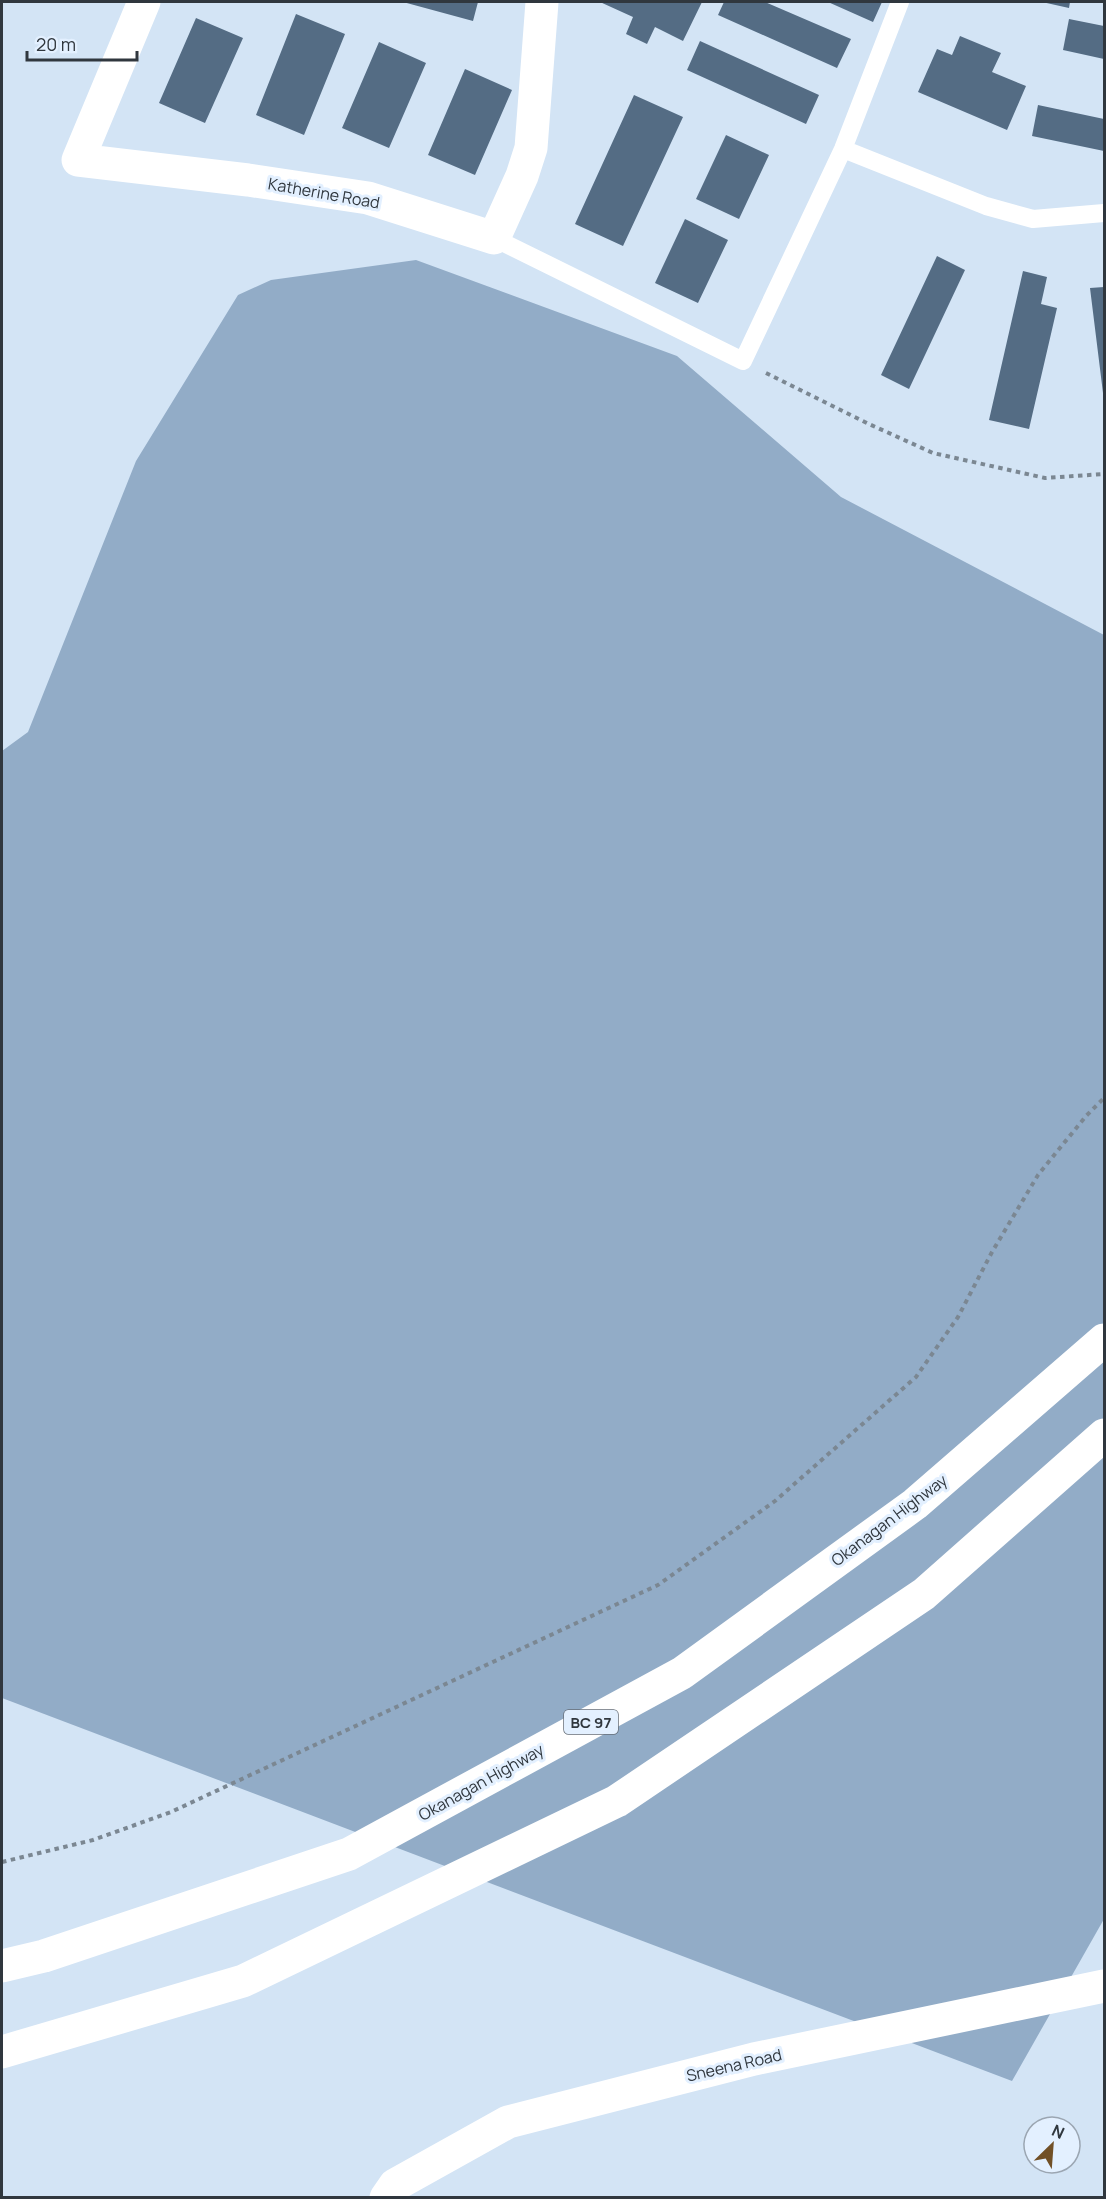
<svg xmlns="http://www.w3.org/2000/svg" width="1106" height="2199" font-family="Manrope,sans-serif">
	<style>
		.forest { fill: #92acc7 }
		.building { fill: #546c84 }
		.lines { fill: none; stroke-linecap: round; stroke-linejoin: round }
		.path { stroke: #7b8792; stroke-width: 4; stroke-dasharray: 4.5 4.5; stroke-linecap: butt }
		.service { stroke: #fff; stroke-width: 18 }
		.minor { stroke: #fff; stroke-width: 33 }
		.tertiary { stroke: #fff; stroke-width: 33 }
		.motorway { stroke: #fff; stroke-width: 33 }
		.labels { text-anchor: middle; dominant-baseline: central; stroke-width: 6; stroke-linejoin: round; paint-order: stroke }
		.shield { fill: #e3f0ff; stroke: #666e78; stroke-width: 1.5 }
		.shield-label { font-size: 15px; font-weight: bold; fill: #30373e }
		.street-label { font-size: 16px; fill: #30373e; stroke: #e3f0ff }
	</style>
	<rect width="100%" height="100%" fill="#d3e4f5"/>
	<path class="forest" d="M416 260 677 356 841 497 1104 635V1919L1012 2081 2 1698V751L28 732 136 461 238 295 271 280Z"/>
	<path class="building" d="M403 2H478L473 21Z
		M600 2H702L683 41 655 27 647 44 626 34 633 17Z
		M724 2H765L851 39 837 68 718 15Z
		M828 2H882L873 22Z
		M1042 2H1070L1069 8Z
		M296 14 345 34 304 135 256 115Z
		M196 18 243 38 205 123 159 103Z
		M1069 19 1104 26V59L1063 50Z
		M960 36 1001 53 992 72 1026 86 1007 130 918 92 937 49 952 55Z
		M700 41 819 95 806 124 687 70Z
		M379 42 426 63 389 148 342 128Z
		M465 69 512 90 475 175 428 155Z
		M634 95 683 117 623 246 575 224Z
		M1038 105 1104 119V151L1032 136Z
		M726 135 769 155 739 219 696 199Z
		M685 219 728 240 698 303 655 283Z
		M937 256 965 270 909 389 881 375Z
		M1023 271 1047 277 1041 304 1057 308 1029 429 989 420Z
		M1104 287V393H1103L1090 288Z"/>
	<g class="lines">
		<path class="path" d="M766 373 869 424 933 453 1045 478 1104 474
			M2 1862 93 1840 171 1812 658 1585 775 1501 916 1377 958 1317 992 1252 1038 1175 1086 1116 1104 1098"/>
		<path class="service" d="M843 149 986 206 1033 219 1104 213
			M494 238 743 361 843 149 900 2"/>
		<path class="minor" d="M144 2 78 160 248 180 368 198 494 238 522 176 531 148 542 2"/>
		<path class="tertiary" d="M386 2198 395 2185 508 2122 754 2059 1104 1986"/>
		<path class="motorway" d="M2 1966 44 1956 349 1854 682 1673 915 1504 1104 1340
			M2 2052 243 1981 617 1801 924 1594 1104 1435"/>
	</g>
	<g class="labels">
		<rect class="shield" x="564" y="1710" width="54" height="24" rx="4.5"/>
		<g class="shield-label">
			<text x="591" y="1722">BC 97</text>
		</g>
		<g class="street-label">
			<text transform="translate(324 193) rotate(10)">Katherine Road</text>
			<text transform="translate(889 1520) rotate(-37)">Okanagan Highway</text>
			<text transform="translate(481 1782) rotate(-29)">Okanagan Highway</text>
			<text transform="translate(734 2065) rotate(-13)">Sneena Road</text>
		</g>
	</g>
	<rect width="1106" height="2199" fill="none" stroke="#30373e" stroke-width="6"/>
	<g transform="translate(1052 2145) rotate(25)"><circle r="28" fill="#e3f0ff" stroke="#9ba6b2" stroke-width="1.5"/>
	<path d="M0-4.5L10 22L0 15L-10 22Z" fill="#715027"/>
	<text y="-9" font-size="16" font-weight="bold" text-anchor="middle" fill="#30373e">N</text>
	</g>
	<path d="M27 51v9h110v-9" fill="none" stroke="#30373e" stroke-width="3"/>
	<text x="36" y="51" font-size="18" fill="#30373e" stroke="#e3f0ff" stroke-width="4.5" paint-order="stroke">20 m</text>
</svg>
